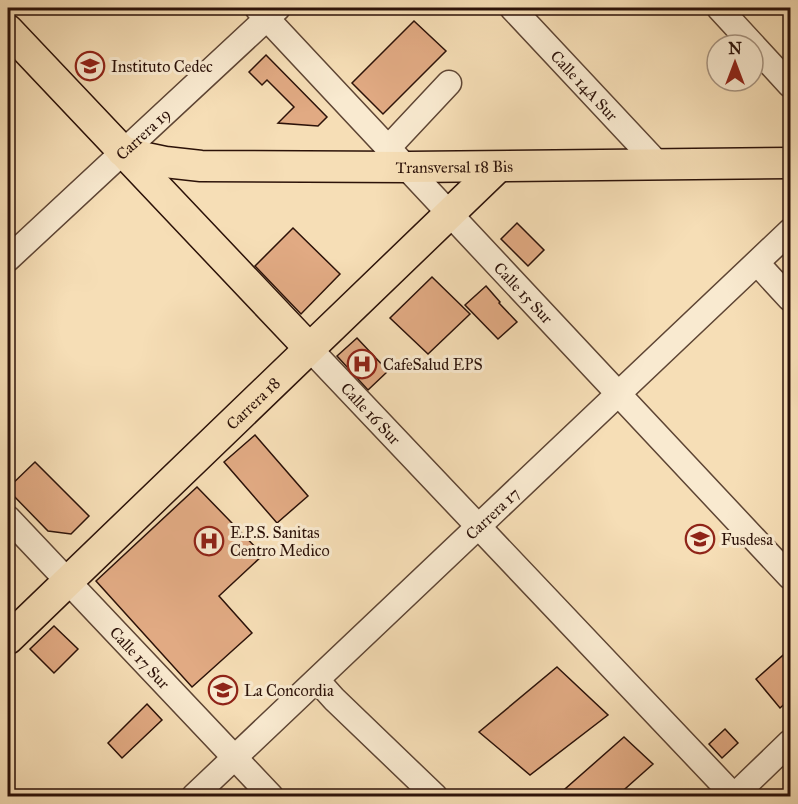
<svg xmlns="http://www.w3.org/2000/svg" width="798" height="804" font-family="'IM FELL Great Primer',serif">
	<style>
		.building { fill: #e1aa83; stroke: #2c1209; stroke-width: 1.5 }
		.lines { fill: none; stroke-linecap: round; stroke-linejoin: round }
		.minor-casing { stroke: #5e4534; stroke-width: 27 }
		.major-casing { stroke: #2c1209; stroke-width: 33 }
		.minor { stroke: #f9ead0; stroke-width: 24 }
		.major { stroke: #f6deb6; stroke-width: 30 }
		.labels { text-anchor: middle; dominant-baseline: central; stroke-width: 6; stroke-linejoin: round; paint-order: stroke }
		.poi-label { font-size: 16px; fill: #2c1209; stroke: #f9ead0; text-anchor: start }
		.street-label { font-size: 16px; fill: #2c1209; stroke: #f9ead0 }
	</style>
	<rect width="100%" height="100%" fill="#f6deb6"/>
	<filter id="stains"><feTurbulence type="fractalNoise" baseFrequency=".00333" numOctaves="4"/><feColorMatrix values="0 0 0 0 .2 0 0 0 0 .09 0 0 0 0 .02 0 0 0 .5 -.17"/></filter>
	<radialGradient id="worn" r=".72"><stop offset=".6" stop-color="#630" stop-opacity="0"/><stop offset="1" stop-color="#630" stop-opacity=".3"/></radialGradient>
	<path class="building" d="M414 21 446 51 383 114 352 83Z
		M266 55 327 117 318 126 278 123 294 107 267 80 262 85 249 72Z
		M517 223 544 250 528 266 501 239Z
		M293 228 340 274 301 314 255 266Z
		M432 277 470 314 428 354 390 318Z
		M486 286 500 302 499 303 517 322 498 339 465 305Z
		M357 338 388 371 368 390 337 356Z
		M255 435 308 496 277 523 224 462Z
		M35 462 89 516 71 534 48 531 8 490V488Z
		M197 487 263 555 219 596 252 633 192 687 96 581Z
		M54 626 78 649 54 673 30 649Z
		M790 649V699L780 708 756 679Z
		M557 667 608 715 530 775 479 732Z
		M147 704 162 720 122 758 108 743Z
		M725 729 738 743 722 758 709 744Z
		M624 737 653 764 617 796H557Z"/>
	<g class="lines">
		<g class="minor-casing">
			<g id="minor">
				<path id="s1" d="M257 8 790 577"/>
				<path id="s2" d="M512 8 659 165"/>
				<path d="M719 8 790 85"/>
				<path d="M389 147 449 83"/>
				<path id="s3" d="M8 259 278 8"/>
				<path d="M757 263 790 299"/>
				<path id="s4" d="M309 348 734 796"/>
				<path id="s5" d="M8 518 271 796"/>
				<path d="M317 680 334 699 435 796"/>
				<path id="s6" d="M194 796 790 231"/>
				<path d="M734 796 790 742"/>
			</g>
		</g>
		<g class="major-casing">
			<g id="major">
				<path d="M8 30 309 348"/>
				<path id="s7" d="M122 151 146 158 165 162 201 166 408 167 790 163"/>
				<path id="s8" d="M8 639 498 167"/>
			</g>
		</g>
		<use href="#minor" class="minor"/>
		<use href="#major" class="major"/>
	</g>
	<defs>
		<g id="university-ring" transform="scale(1.5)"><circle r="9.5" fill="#f9ead0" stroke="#8f2418" stroke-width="1.5"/><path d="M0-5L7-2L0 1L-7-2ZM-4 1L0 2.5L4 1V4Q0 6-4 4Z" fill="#8f2418"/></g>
		<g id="hospital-ring" transform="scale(1.5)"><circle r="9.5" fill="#f9ead0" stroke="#8f2418" stroke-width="1.5"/><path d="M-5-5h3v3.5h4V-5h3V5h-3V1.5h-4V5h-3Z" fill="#8f2418"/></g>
	</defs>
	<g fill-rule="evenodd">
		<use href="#university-ring" x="90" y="66"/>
		<use href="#hospital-ring" x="362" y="364"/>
		<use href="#university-ring" x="700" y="539"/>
		<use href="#hospital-ring" x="209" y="541"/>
		<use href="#university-ring" x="223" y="690"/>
	</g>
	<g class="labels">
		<g class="poi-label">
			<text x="111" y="66">Instituto Cedec</text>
			<text x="383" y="364">CafeSalud EPS</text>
			<text x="230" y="532">E.P.S. Sanitas<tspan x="230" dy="18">Centro Medico</tspan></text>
			<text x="721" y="539">Fusdesa</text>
			<text x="244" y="690">La Concordia</text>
		</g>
		<g class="street-label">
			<text stroke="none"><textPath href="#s2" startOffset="106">Calle 14A Sur</textPath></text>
			<text stroke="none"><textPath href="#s3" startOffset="184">Carrera 19</textPath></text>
			<text stroke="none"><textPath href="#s7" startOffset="334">Transversal 18 Bis</textPath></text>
			<text stroke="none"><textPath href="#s1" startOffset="390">Calle 15 Sur</textPath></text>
			<text stroke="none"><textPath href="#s8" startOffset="340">Carrera 18</textPath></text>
			<text stroke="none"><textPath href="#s4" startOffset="90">Calle 16 Sur</textPath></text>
			<text stroke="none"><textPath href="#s6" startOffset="411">Carrera 17</textPath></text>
			<text stroke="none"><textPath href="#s5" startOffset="192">Calle 17 Sur</textPath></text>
		</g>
	</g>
	<rect width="798" height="804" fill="none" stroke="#f6deb6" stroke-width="30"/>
	<rect x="9" y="9" width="780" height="786" fill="none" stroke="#2c1209" stroke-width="3"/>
	<rect x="15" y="15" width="768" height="774" fill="none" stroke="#2c1209" stroke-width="1.5"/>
	<g transform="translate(735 63)"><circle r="28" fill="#f9ead0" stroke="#a79480" stroke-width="1.5"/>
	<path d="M0-4.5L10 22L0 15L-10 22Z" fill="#8f2418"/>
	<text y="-9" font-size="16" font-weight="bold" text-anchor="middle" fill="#2c1209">N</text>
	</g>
	<rect width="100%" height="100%" filter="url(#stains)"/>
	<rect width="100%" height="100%" fill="url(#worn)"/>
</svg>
